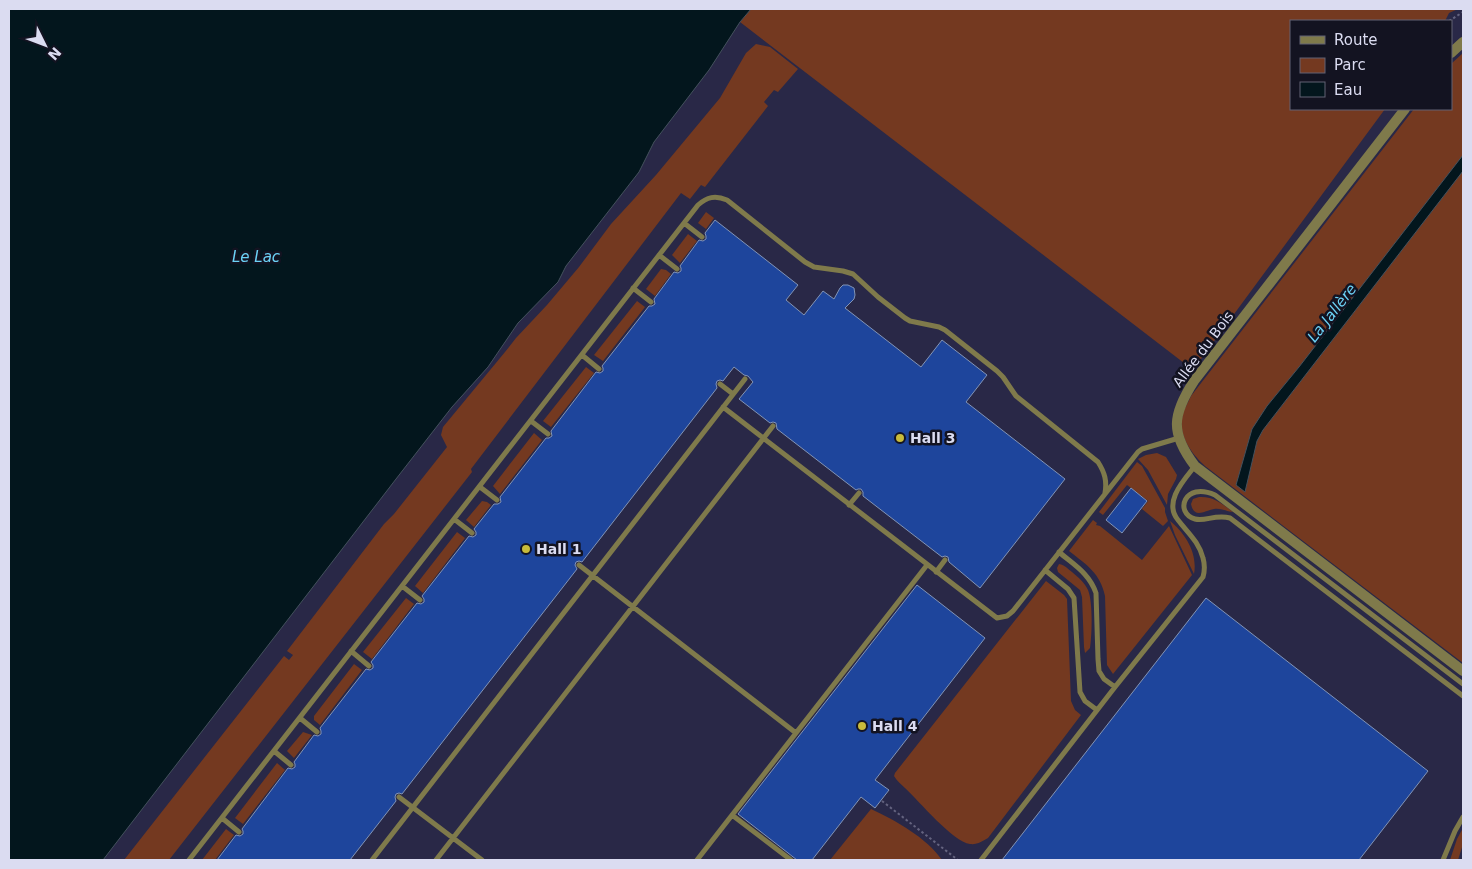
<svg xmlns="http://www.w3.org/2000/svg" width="1472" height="869" font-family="'DejaVu Sans',sans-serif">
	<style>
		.green { fill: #743920 }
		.water { fill: #03161d; stroke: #44515d }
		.building { fill: #1e459c; stroke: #8294b6 }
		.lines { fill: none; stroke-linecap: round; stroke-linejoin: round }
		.path { stroke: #64637f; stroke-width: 2; stroke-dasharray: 2.5 2.5; stroke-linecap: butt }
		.lane { stroke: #7f7a4b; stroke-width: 5 }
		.street { stroke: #7f7a4b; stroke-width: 10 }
		.poi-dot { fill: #c8bb3b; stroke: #131321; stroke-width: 2 }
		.labels { text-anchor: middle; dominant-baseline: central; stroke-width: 5; stroke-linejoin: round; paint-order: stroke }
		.street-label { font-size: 14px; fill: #dbdcf1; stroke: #131321 }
		.poi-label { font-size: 14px; font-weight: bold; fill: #dbdcf1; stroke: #131321; text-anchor: start }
		.water-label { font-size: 15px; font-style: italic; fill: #6cd2f6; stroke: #131321 }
	</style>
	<rect width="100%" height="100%" fill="#292847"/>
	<path class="green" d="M751 9H1458L1449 13 1445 21H1291V109H1385L1201 359 1184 363 740 22Z
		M756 44 770 47 798 69 778 92 774 90 764 102 768 106 705 187 701 185 690 199 681 193 471 469 472 472 169 860H124L284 656 289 660 293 655 287 651 384 524 394 514 447 447 441 435 443 427 505 352 516 338 547 305 579 267 611 224 656 175 720 98 746 53Z
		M1463 53V663L1205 466C1192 454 1179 437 1182 418 1183 410 1188 403 1191 396L1414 109H1451V64Z
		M706 212 714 218 706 229 698 223Z
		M688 234 697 241 680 263 672 255Z
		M661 269 666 270 671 274 655 296 646 289Z
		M637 301 645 307 603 361 594 355Z
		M586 367 594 373 551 427 543 421Z
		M534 433 542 440 500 494 493 486Z
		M1157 453 1166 457 1177 475 1176 479 1168 494 1167 505 1148 470 1138 459 1146 455Z
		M1137 462 1142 466 1165 508V512L1168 521 1163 526 1142 509 1148 501 1127 485 1103 515 1099 512Z
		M1199 497C1213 496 1223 504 1233 512 1228 512 1221 508 1214 509 1204 511 1194 519 1191 504L1193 499Z
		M482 501 487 502 491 505 474 527 466 520Z
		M1093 520 1097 523 1096 525 1100 526 1142 560 1169 526 1192 575 1113 674 1107 665 1105 596C1100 573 1087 565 1069 551Z
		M1170 521C1185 533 1198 553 1194 574L1175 535Z
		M457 532 465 538 423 593 415 586Z
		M1059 564C1065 565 1068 569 1072 572 1078 577 1085 583 1088 590 1093 602 1092 634 1090 648L1085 653 1084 647 1082 597 1080 590 1058 572 1057 568Z
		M1046 581 1064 595 1067 599 1071 701 1075 710 1081 715 988 838C983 841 977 845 970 844 953 842 919 801 905 788 901 784 897 781 894 776L895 773Z
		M406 598 414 604 372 659 363 652Z
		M354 664 362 670 320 725 314 720V716Z
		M303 732 312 735 294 758 287 751Z
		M277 763 285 770 243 824 235 818Z
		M871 809C895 820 927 838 942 860H830Z
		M1463 828V844L1458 860H1450L1457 839Z
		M226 829 234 835 215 860H202Z"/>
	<path class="water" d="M9 9H751L740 22 709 70 654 142 639 172 566 266 558 282 518 323 488 367 452 407 396 479 103 860H9Z
		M1463 155V171L1263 430 1257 441 1245 492 1236 485 1252 429 1267 406 1299 367Z"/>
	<path class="building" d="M715 220 798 285 786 300 804 315 823 291 834 299 840 288 843 285H848L854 288 855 295 854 299 845 308 921 367 942 340 987 375 966 402 1065 479 980 588 949 562 948 557 945 556 942 557 863 496V492L861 489H858L856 490 777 429 776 423 773 422 770 423 739 399 753 382 748 376 744 375 734 367 723 381 720 380 717 381 716 384 717 388 582 562 579 561 576 562 575 565 577 569 402 794 399 793 396 794 395 797 396 801 350 860H217L236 835 240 836 243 834V831L242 829 288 768 292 769 295 767V764L294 762 314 735 318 736 321 734V731L320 728 366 669 370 670 373 668V665L371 662 417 603 421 604 424 602V599L422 596 469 536 473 537 476 535V532L474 529 494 504H498L501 502 500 497 546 438H549L552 436 551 431 596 372 600 373 603 371V368L602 366 649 306H652L655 304 654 299 674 272 678 273 681 271V268L680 266 699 240 703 241 706 239V236L705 233Z
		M1131 488 1147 501 1122 533 1106 520Z
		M917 585 985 638 875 780 889 790 875 808 861 797 812 860H797L738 814Z
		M1206 598 1428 771 1359 860H1002Z"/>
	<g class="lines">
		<path class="path" d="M1449 21 1463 12
			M882 801 958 860"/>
		<path class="lane" d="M684 223 702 237
			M659 255 677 269
			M633 288 651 302
			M582 355 599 369
			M720 384 733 394
			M723 407 997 618 1007 616 1013 611 1138 452 1142 449 1179 438
			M531 421 548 434
			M480 487 497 500
			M849 505 859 493
			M454 519 472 533
			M1059 552C1074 565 1089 573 1096 593L1098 659 1099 671 1104 679 1115 687
			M579 565 796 733
			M1045 570 1068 589 1074 598 1080 692 1085 701 1097 710
			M936 572 945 560
			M402 586 420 600
			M351 651 369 666
			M1463 684 1215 495C1184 481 1174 513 1195 519 1205 522 1215 514 1230 518L1463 696
			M300 718 317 732
			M274 751 291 765
			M399 797 482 860
			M732 815 791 860
			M222 818 239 832
			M189 860 698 205C707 197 715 195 727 200L805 262 814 267 843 271 853 274 878 297 905 318 910 321 939 327 945 330 997 371 1003 377 1016 396 1098 462C1105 473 1107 481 1105 493
			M372 860 745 379
			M436 860 773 426
			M697 860 927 565
			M981 860 1115 687 1203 577C1205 570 1205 565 1203 558 1199 542 1188 533 1178 520 1163 502 1184 480 1195 466
			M1443 860 1455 831 1463 817"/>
		<path class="street" d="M1451 53 1463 42
			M1405 109 1194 381C1172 415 1170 433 1195 466L1463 671"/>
	</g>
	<g class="poi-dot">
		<circle cx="900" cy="438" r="5"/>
		<circle cx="526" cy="549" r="5"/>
		<circle cx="862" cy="726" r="5"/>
	</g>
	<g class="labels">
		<g class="street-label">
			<text transform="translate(1203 349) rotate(-53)">Allée du Bois</text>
		</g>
		<g class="poi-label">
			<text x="910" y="438">Hall 3</text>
			<text x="536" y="549">Hall 1</text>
			<text x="872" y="726">Hall 4</text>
		</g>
		<g class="water-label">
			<text x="256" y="257">Le Lac</text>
			<text transform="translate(1332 313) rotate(-52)">La Jallère</text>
		</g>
	</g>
	<rect width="1472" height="869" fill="none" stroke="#dbdcf1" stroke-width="20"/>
	<rect x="1290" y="20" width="162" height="90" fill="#131321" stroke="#636374"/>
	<rect x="1300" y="36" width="25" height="8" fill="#7f7a4b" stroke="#636374"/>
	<text x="1334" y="45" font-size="15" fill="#dbdcf1">Route</text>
	<rect x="1300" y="58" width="25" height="15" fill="#743920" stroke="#636374"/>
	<text x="1334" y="70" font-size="15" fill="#dbdcf1">Parc</text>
	<rect x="1300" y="82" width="25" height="15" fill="#03161d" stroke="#636374"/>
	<text x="1334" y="95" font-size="15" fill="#dbdcf1">Eau</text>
	<g transform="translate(45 45) rotate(132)" stroke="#131321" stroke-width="4" paint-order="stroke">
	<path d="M0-4L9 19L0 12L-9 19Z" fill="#dbdcf1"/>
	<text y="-8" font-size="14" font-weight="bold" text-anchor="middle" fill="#dbdcf1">N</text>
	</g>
</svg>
